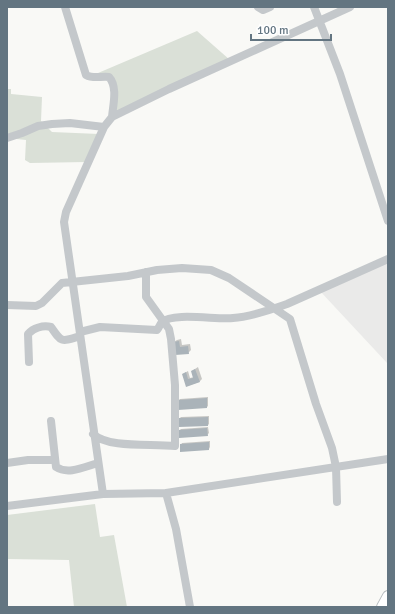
<svg xmlns="http://www.w3.org/2000/svg" width="395" height="614" font-family="Signika,sans-serif">
	<style>
		.built { fill: #eaeae9 }
		.green { fill: #dae0d7 }
		.shadow { fill: #0003 }
		.building { fill: #aab3b9 }
		.lines { fill: none; stroke-linecap: round; stroke-linejoin: round }
		.major-casing { stroke: #b7bcbf; stroke-width: 12 }
		.minor { stroke: #c4c8cb; stroke-width: 8 }
		.major { stroke: #fff; stroke-width: 10 }
	</style>
	<rect width="100%" height="100%" fill="#f9f9f6"/>
	<path class="built" d="M388 260V364L320 291Z"/>
	<path class="green" d="M197 31 230 60 116 118 117 98 116 82 110 76 98 73Z
		M7 89H11V94L42 97 41 121 52 132 99 134 86 162 30 163 25 160 26 140 7 138Z
		M95 504 100 537 114 535 127 607H74L69 560 7 559V515Z"/>
	<path class="shadow" d="M181 339 182 345 190 344 191 350 188 353 176 354 174 342 177 340Z
		M198 367 202 379 199 382 187 386 183 374 188 371 190 378 194 377 192 371Z
		M208 397V406L207 407 179 400 180 399Z
		M209 416V424L208 425 180 418 181 417Z
		M208 427 209 433 207 435 179 431 181 429Z
		M210 441V447L209 449 181 445 182 443Z"/>
	<path class="building" d="M179 341 180 347 188 346 189 354 175 355 173 342Z
		M195 369 200 382 186 387 182 374 186 372 188 379 193 378 191 371Z
		M207 398V408L178 410V400Z
		M208 417V426L179 427V418Z
		M207 428 208 436 179 438 178 430Z
		M209 442V450L180 452V444Z"/>
	<g class="lines">
		<g class="major-casing">
			<path id="major" d="M382 607 388 596"/>
		</g>
		<path class="minor" d="M65 7 86 75C93 79 101 76 109 77 118 87 113 105 112 117
			M258 7 263 10 270 7
			M314 7 340 74 388 221
			M7 138 22 133 38 126 52 124 70 123 104 127
			M7 305 36 306 42 303 62 283 128 276 157 270 182 268 211 270 229 278 290 319 316 404 332 448 336 467 337 502
			M80 332 100 327 157 330C159 328 160 324 162 322 173 312 218 320 233 318 248 317 273 309 287 304L388 259
			M29 362 28 334C33 328 43 325 51 327 62 343 61 342 80 336
			M51 421 56 467C68 475 84 467 98 463
			M93 434C109 449 153 443 175 446V385L171 339 169 329 146 297V272
			M7 463 28 460H55
			M166 493 388 459
			M103 494 166 493 176 529 190 607
			M7 506 103 494 64 222 66 212 104 127 112 117 169 89 350 7"/>
		<use href="#major" class="major"/>
	</g>
	<rect width="395" height="614" fill="none" stroke="#637581" stroke-width="16"/>
	<path d="M251 34v6h80v-6" fill="none" stroke="#637581" stroke-width="2"/>
	<text x="257" y="34" font-size="12" fill="#637581" stroke="#ffffff" stroke-width="3" paint-order="stroke">100 m</text>
</svg>
